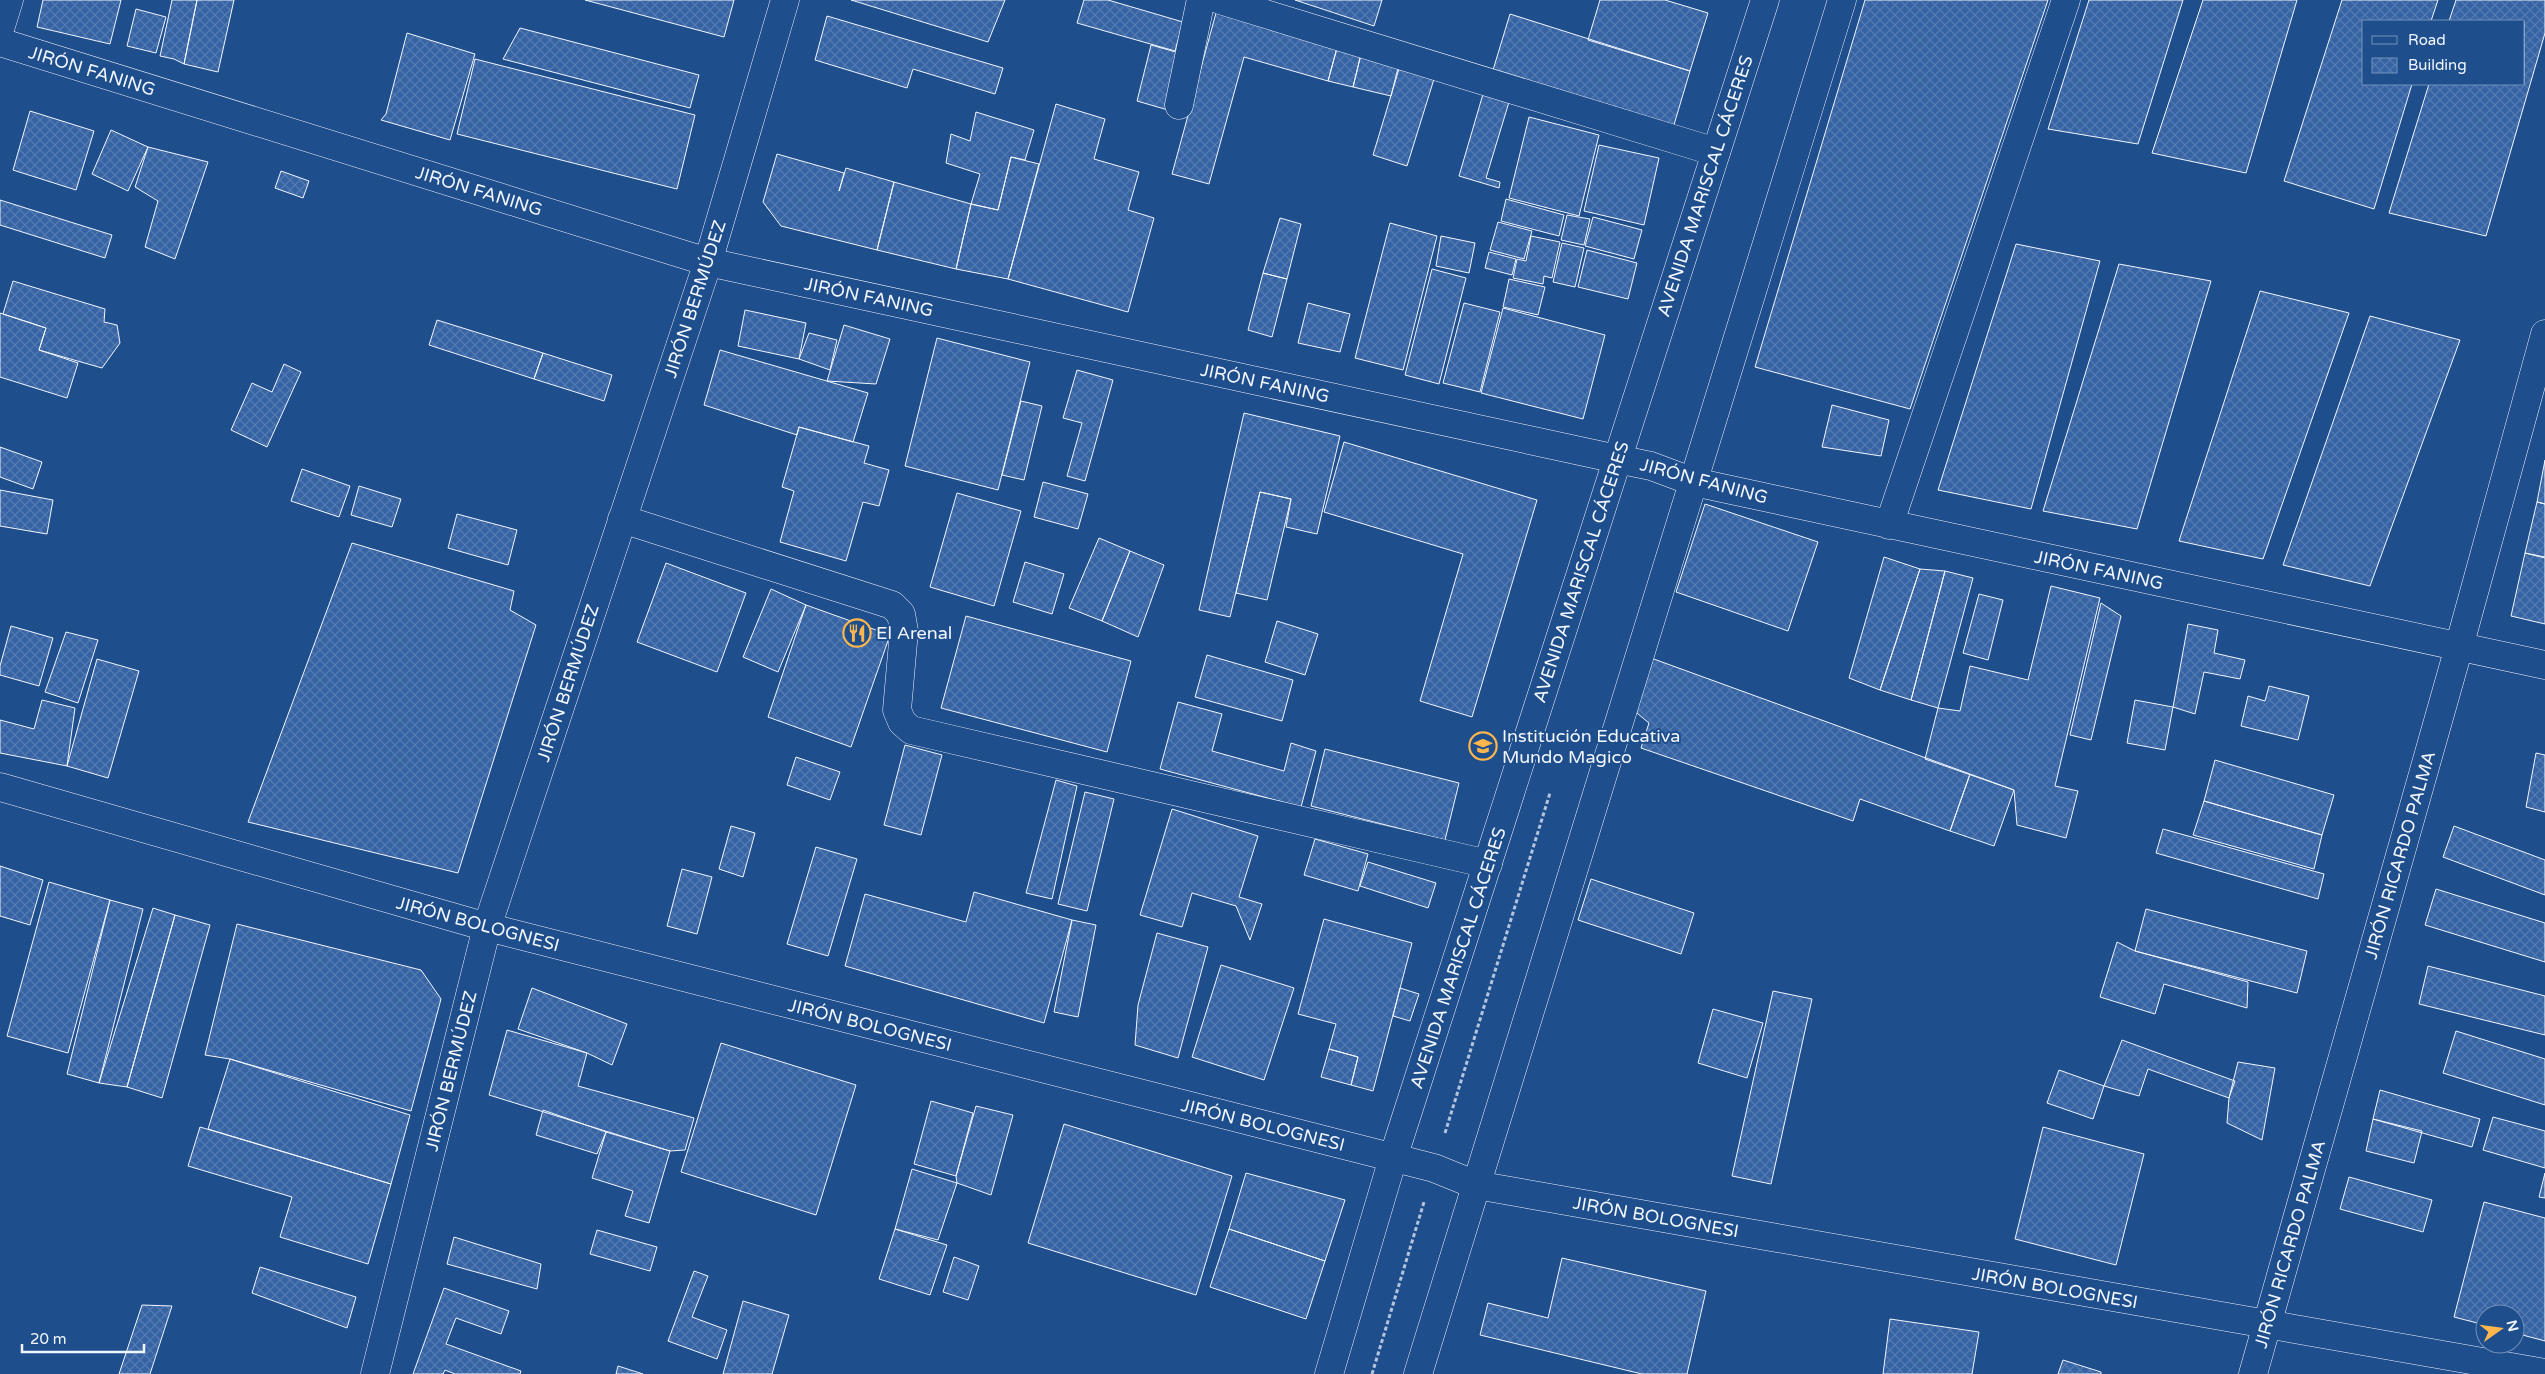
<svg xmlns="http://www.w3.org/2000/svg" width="2545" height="1374" font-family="'Varela Round',sans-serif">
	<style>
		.building { fill: url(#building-cross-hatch); stroke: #f2f6ff }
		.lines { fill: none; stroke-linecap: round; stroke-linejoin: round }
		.minor-casing { stroke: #f2f6ff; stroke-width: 29 }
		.major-casing { stroke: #f2f6ff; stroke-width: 29 }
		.path { stroke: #b3c4dc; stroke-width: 3; stroke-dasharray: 4 2.5; stroke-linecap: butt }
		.minor { stroke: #1f4e8c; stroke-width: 28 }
		.major { stroke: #1f4e8c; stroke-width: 28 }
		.labels { text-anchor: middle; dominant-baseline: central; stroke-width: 4; stroke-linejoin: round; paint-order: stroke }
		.street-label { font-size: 18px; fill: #f2f6ff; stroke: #1f4e8c }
		.poi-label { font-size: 18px; fill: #f2f6ff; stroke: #1f4e8c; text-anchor: start }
	</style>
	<defs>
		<pattern id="building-cross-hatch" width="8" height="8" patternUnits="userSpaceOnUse" patternTransform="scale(1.25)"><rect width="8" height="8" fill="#3563a3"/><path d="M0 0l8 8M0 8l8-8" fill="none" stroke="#537ab1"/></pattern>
	</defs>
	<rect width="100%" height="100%" fill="#1f4e8c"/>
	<path class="building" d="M43 0H121L110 44 37 27Z
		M172 0H197L184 64 174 59 160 56Z
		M197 0H234L218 72 184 64Z
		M585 0H734L724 37Z
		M851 0H1005L988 42Z
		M1084 0H1108L1183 22 1175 51 1077 23Z
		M1295 0H1382L1374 26Z
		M1600 0H1665L1708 13 1690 71 1588 40Z
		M1865 0H2048L1910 409 1755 367Z
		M2089 0H2183L2138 144 2048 129Z
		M2203 0H2297L2246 173 2152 153Z
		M2342 0H2438L2431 21H2364V84H2412L2374 209 2284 181Z
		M2456 0H2545V33L2486 236 2389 213 2429 84H2524V21H2449Z
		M136 9 166 17 156 53 127 46Z
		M1216 13 1337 48 1328 81 1244 57 1209 184 1172 174Z
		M1510 14 1690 71 1673 128 1493 70Z
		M827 16 1003 68 995 94 913 69 907 88 815 60Z
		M520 28 699 75 690 108 503 59Z
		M407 33 475 54 450 140 381 120 386 114Z
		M1151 45 1183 54 1168 110 1137 101Z
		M1337 48 1361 54 1353 87 1328 81Z
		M1361 54 1399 64 1391 96 1353 87Z
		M475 59 695 115 677 189 457 134Z
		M1399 69 1434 79 1407 166 1373 155Z
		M1483 94 1509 102 1486 178 1500 182 1499 188 1459 176Z
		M1056 104 1105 119 1094 159 1139 172 1128 210 1154 218 1128 312 1008 279Z
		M30 111 94 131 76 190 13 170Z
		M976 112 1034 130 1025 160 1011 157 998 210 971 204 980 174 946 163 951 134 970 141Z
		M1529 117 1599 135 1579 216 1509 198Z
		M111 130 148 147 128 191 92 174Z
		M1599 145 1659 158 1644 225 1584 211Z
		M148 147 208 162 175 259 145 247 158 201 135 187Z
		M777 154 844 173 839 191 846 168 894 182 877 250 781 226 763 202Z
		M1011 157 1039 164 1008 279 956 269 971 204 998 210Z
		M281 171 309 181 303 198 275 188Z
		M894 182 971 204 956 269 877 250Z
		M1506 199 1564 215 1559 236 1501 221Z
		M0 200 112 235 105 258 0 225Z
		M1567 215 1590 219 1584 245 1561 240Z
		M1593 217 1642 230 1634 259 1585 246Z
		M1280 218 1301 224 1287 279 1263 273Z
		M1498 222 1532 231 1524 259 1490 250Z
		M1390 223 1437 236 1403 370 1355 358Z
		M1441 236 1475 243 1469 273 1436 266Z
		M1531 236 1560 242 1552 278 1544 276 1543 284 1513 278 1517 259 1526 261Z
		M1562 243 1584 248 1575 287 1553 282Z
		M2016 244 2100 261 2031 509 1938 490Z
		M1587 250 1637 263 1628 299 1578 287Z
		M1489 252 1516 259 1512 275 1485 268Z
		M2119 264 2211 281 2137 529 2043 511Z
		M1432 269 1466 278 1439 384 1405 375Z
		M1263 273 1287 279 1272 337 1248 330Z
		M1509 279 1545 287 1538 315 1503 307Z
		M13 281 105 309 104 322 117 325 120 343 102 368 39 350 46 328 3 314Z
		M2260 291 2349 313 2263 559 2179 541Z
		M1308 303 1350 314 1340 352 1298 343Z
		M1464 303 1500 312 1480 392 1443 383Z
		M1503 308 1605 335 1583 419 1481 393Z
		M745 310 806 323 799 359 738 346Z
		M0 313 46 328 39 350 78 363 67 398 0 377Z
		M2370 316 2460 340 2370 586 2283 565Z
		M437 320 543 353 534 379 429 345Z
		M844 325 890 339 876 384 827 381Z
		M809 333 837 340 830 370 799 359Z
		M937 338 1030 362 998 490 905 466Z
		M720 350 868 393 853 442 799 427 797 435 704 405Z
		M543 353 612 375 604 401 534 379Z
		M284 364 301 372 267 447 231 430 252 383 272 392Z
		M1077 370 1113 380 1085 481 1067 476 1082 423 1063 418Z
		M1021 401 1042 406 1024 480 1002 475Z
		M1832 405 1889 420 1881 456 1822 447Z
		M1244 413 1340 436 1317 534 1286 527 1291 499 1260 492 1230 617 1199 610Z
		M799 427 869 446 864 463 889 470 879 506 863 502 846 561 780 542 794 491 782 487Z
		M1344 442 1537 500 1472 717 1420 701 1463 554 1324 512Z
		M0 447 42 462 33 489 0 477Z
		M2545 460V504L2537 502Z
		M302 469 350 486 339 517 291 501Z
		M1043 482 1088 494 1078 529 1034 517Z
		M359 486 401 499 392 527 351 515Z
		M0 490 53 500 47 534 0 526Z
		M1260 492 1291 499 1267 600 1236 593Z
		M957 493 1021 511 994 606 930 587Z
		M2537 502 2545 504V557L2525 553Z
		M1705 504 1818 542 1788 631 1676 592Z
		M457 514 517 530 508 565 448 548Z
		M1099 538 1130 551 1102 621 1069 608Z
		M352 543 514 591 510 610 536 625 458 873 248 822Z
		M1130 551 1164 565 1138 637 1102 621Z
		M2525 553 2545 558V624L2511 616Z
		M1884 557 1920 569 1880 690 1849 678Z
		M1025 562 1064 574 1052 614 1013 602Z
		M666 563 746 593 717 672 637 642Z
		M1920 569 1945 571 1911 700 1880 690Z
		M1945 571 1973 578 1938 708 1911 700Z
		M2051 586 2100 598 2055 786 2078 791 2066 838 2017 825 2014 790 1925 759 1938 708 1960 711 1970 666 2028 680Z
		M771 589 806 605 778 672 743 657Z
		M1979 594 2003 600 1988 660 1963 653Z
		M2101 603 2121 616 2091 740 2070 735Z
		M806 605 890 635 851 747 768 717Z
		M966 616 1131 661 1107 752 941 708Z
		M1277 621 1318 634 1305 675 1265 662Z
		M2188 624 2218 630 2214 653 2245 660 2240 679 2204 672 2195 714 2173 707Z
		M11 626 53 638 39 686 0 675V666Z
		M66 632 98 640 78 703 45 692Z
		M1207 655 1293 680 1282 721 1195 697Z
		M1651 658 1970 774 1950 831 1860 799 1853 821 1641 748 1649 723 1632 709Z
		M97 659 139 671 108 778 67 766Z
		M2269 686 2309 696 2298 740 2241 726 2248 696 2265 701Z
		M42 700 75 708 67 766 0 753V720L34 729Z
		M2135 700 2173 707 2165 750 2127 743Z
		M1178 702 1222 714 1212 751 1284 771 1291 743 1316 751 1301 807 1160 769Z
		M905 745 942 755 921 835 884 825Z
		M1325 749 1459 783 1445 840 1311 806Z
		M2536 753 2545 755V812L2526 807Z
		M796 757 840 772 830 800 787 785Z
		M2215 760 2334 795 2322 835 2204 801Z
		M1970 774 2014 790 1994 846 1950 831Z
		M1056 780 1077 786 1052 899 1026 893Z
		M1085 792 1114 799 1087 911 1058 904Z
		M2204 801 2322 835 2314 869 2193 835Z
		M1172 809 1258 836 1239 897 1262 904 1250 940 1236 906 1192 893 1182 927 1140 915Z
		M731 826 755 833 743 877 719 869Z
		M2454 826 2545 860V895L2443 857Z
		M2163 829 2324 874 2318 899 2156 853Z
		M1315 839 1368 854 1358 891 1304 875Z
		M816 847 857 859 828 956 787 944Z
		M1368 862 1436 883 1428 908 1360 886Z
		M0 866 43 880 30 925 0 916Z
		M682 869 712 877 697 934 667 926Z
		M1591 879 1694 913 1681 954 1578 920Z
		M49 882 110 900 68 1053 7 1036Z
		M2436 889 2545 923V962L2425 925Z
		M974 892 1072 920 1044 1023 845 966 865 894 966 922Z
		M110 900 143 909 99 1083 67 1074Z
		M153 908 175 915 127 1087 99 1083Z
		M2146 909 2307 951 2297 993 2135 951Z
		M175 915 210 925 162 1098 127 1087Z
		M1324 919 1412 943 1373 1091 1351 1085 1358 1057 1329 1049 1336 1024 1298 1014Z
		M1072 920 1096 925 1078 1017 1054 1012Z
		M237 924 421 970 441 999 411 1111 230 1059 205 1055Z
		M1157 933 1208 947 1178 1058 1135 1045 1138 1005Z
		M2117 942 2135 951 2248 982 2247 1008 2164 984 2155 1014 2100 997Z
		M1221 965 1294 988 1264 1080 1192 1057Z
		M2428 966 2545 996V1035L2419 1004Z
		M532 988 627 1024 612 1065 587 1053 518 1029Z
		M1400 988 1419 994 1410 1021 1393 1016Z
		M1773 991 1812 999 1771 1184 1732 1176Z
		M1713 1009 1763 1023 1747 1078 1698 1063Z
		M507 1030 587 1053 578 1086 694 1118 685 1150 670 1151 489 1095Z
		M2456 1031 2545 1059V1105L2443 1073Z
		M2122 1040 2235 1081 2229 1098 2148 1069 2139 1096 2104 1086Z
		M721 1043 856 1085 816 1215 681 1172Z
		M1329 1049 1358 1057 1351 1085 1321 1077Z
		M230 1059 410 1115 391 1184 208 1129Z
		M2238 1062 2275 1068 2262 1140 2227 1123 2229 1098Z
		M2059 1070 2104 1086 2093 1119 2047 1103Z
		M2380 1090 2480 1119 2472 1147 2373 1119Z
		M931 1101 973 1113 956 1176 914 1164Z
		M976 1106 1013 1115 991 1195 957 1183 956 1176Z
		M543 1110 606 1132 597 1154 536 1135Z
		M2493 1117 2545 1131V1168L2483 1150Z
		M2373 1119 2422 1131 2414 1163 2366 1151Z
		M1064 1124 1232 1176 1196 1295 1028 1243Z
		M200 1127 391 1184 368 1264 280 1237 292 1197 188 1166Z
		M2043 1127 2144 1154 2116 1265 2015 1239Z
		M606 1132 670 1151 649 1223 625 1216 633 1191 592 1178Z
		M912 1169 957 1183 938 1240 895 1229Z
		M1246 1173 1345 1200 1325 1261 1229 1229Z
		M2545 1173V1198L2539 1197Z
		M2349 1177 2432 1200 2423 1232 2340 1209Z
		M2484 1202 2545 1218V1341L2515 1333V1314H2485V1325L2454 1317Z
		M895 1229 947 1245 930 1295 879 1279Z
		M1229 1229 1325 1261 1306 1319 1210 1287Z
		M597 1230 657 1247 650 1271 590 1254Z
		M454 1237 541 1264 537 1289 447 1264Z
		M954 1257 979 1266 968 1300 943 1292Z
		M1562 1258 1706 1291 1687 1374H1642L1480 1335 1488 1303 1548 1318Z
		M260 1267 356 1297 347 1328 252 1293Z
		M694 1271 708 1276 692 1317 727 1330 717 1359 668 1341Z
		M444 1288 509 1311 501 1334 456 1318 446 1344 521 1371 520 1374H455L445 1370 443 1374H413Z
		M743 1301 789 1315 772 1374H723Z
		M142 1305 172 1306 150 1374H119Z
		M1890 1319 1979 1332 1972 1374H1883Z
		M2063 1360 2101 1372V1374H2058Z
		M618 1366 643 1374H616Z"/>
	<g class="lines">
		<g class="minor-casing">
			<path id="minor" d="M1220 0 1716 152
				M0 29 9 0
				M0 42 708 262 1617 459 1651 466 1694 482 2545 665
				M1179 105 1200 4 1203 0
				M622 519 892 605 901 614 904 631 897 710 902 722 911 730 1488 864
				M1889 525 2066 0
				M0 787 487 927 1434 1168 1476 1185 2545 1373
				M375 1374 487 927 708 262 785 0
				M2253 1374 2459 647 2545 334"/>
		</g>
		<g class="major-casing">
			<path id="major" d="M1329 1374 1393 1158 1765 0
				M1418 1374 1842 0"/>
		</g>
		<path class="path" d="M1445 1133 1550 793
			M1372 1374 1424 1202"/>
		<use href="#minor" class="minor"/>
		<use href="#major" class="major"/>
	</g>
	<defs>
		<g id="restaurant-ring" transform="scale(1.4375)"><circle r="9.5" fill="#1f4e8c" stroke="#ffb74d" stroke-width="1.5"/><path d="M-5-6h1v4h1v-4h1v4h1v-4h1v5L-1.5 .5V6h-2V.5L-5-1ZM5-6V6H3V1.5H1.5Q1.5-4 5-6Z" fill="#ffb74d"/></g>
		<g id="school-ring" transform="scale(1.4375)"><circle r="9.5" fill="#1f4e8c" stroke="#ffb74d" stroke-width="1.5"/><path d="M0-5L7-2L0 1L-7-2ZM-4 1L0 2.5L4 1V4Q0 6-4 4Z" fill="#ffb74d"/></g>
	</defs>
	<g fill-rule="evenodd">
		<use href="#restaurant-ring" x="857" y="633"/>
		<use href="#school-ring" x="1483" y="746"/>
	</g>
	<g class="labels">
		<g class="street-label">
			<text transform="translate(92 71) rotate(17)">JIRÓN FANING</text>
			<text transform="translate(1705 186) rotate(-72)">AVENIDA MARISCAL CÁCERES</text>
			<text transform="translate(479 191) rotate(17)">JIRÓN FANING</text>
			<text transform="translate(869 297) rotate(12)">JIRÓN FANING</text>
			<text transform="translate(695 299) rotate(-72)">JIRÓN BERMÚDEZ</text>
			<text transform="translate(1265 383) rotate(12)">JIRÓN FANING</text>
			<text transform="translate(1704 481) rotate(15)">JIRÓN FANING</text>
			<text transform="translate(2099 570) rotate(12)">JIRÓN FANING</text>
			<text transform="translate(1581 572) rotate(-72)">AVENIDA MARISCAL CÁCERES</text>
			<text transform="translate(568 683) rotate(-72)">JIRÓN BERMÚDEZ</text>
			<text transform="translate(2400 855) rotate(-74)">JIRÓN RICARDO PALMA</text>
			<text transform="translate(478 924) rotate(15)">JIRÓN BOLOGNESI</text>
			<text transform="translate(1458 958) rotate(-72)">AVENIDA MARISCAL CÁCERES</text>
			<text transform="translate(870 1025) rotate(14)">JIRÓN BOLOGNESI</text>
			<text transform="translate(451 1071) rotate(-76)">JIRÓN BERMÚDEZ</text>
			<text transform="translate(1263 1125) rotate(14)">JIRÓN BOLOGNESI</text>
			<text transform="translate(1656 1217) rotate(10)">JIRÓN BOLOGNESI</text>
			<text transform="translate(2290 1244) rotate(-74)">JIRÓN RICARDO PALMA</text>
			<text transform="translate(2055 1288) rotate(10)">JIRÓN BOLOGNESI</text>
		</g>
		<g class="poi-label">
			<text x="876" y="633">El Arenal</text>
			<text x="1502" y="736">Institución Educativa<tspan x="1502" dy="21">Mundo Magico</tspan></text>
		</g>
	</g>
	<rect x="2362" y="20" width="162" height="65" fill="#1f4e8c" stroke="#7391ba"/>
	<rect x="2372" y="36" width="25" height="8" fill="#1f4e8c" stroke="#7391ba"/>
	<text x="2408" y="45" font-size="15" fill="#f2f6ff">Road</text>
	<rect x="2372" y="58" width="25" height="15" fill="url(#building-cross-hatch)" stroke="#7391ba"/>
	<text x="2408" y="70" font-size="15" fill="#f2f6ff">Building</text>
	<g transform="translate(2500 1329) rotate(76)"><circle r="24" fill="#1f4e8c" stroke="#7391ba"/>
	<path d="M0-4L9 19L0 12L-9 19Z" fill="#ffb74d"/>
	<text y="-8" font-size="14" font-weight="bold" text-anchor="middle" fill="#f2f6ff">N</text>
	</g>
	<path d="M22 1344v8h122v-8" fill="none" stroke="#f2f6ff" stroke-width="2.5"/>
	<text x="30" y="1344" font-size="15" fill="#f2f6ff" stroke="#1f4e8c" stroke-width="4" paint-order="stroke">20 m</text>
</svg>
